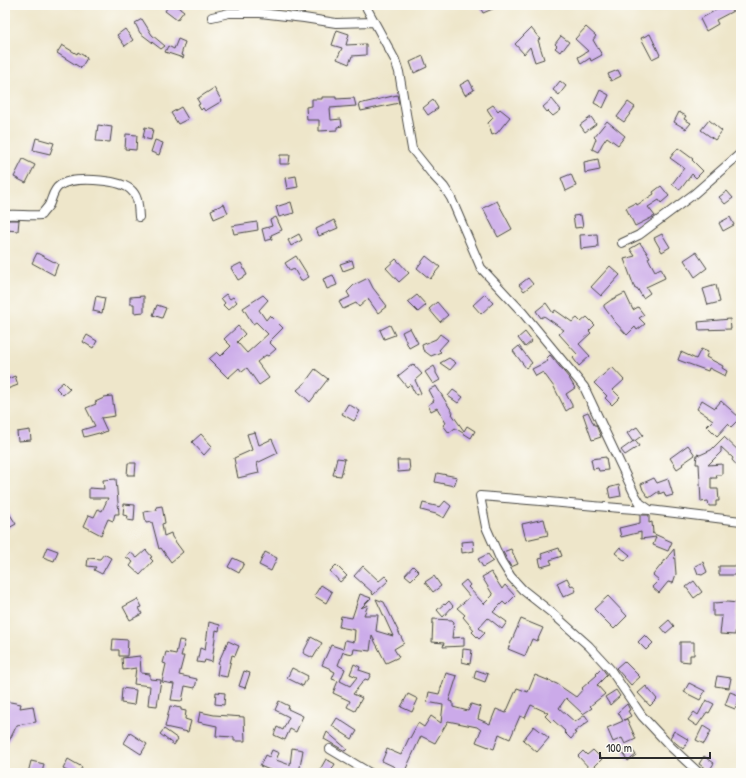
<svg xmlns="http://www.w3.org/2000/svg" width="746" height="778" font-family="'Patrick Hand',sans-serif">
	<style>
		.building { fill: #cbaae9 }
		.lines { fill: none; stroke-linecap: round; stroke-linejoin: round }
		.minor-casing { stroke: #484743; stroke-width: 10 }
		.minor { stroke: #fff; stroke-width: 8 }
	</style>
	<rect width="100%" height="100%" fill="#fdfcf7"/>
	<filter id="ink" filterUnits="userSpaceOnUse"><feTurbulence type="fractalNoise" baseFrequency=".025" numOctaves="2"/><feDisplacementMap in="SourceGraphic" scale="8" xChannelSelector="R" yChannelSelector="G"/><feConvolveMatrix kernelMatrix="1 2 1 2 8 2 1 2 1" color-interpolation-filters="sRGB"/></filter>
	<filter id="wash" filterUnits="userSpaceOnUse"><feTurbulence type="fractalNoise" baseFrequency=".012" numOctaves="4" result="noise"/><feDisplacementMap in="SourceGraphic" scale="16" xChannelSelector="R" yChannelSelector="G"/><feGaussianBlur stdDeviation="0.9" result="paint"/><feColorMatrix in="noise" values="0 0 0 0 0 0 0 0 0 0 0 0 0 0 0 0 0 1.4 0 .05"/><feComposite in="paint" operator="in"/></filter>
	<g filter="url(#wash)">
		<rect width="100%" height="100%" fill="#eee6ca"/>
		<g id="blocks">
			<path class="building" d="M169 5H176L184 11 177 20 165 11Z
				M479 5H502L483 13Z
				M725 5H730L733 11 716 20 718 24 706 31 700 19Z
				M142 19 152 35 165 46 161 49 140 33 135 23Z
				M586 27 596 36 593 40 602 55 591 61 590 58 581 64 578 57 588 51 575 39Z
				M531 28 540 39 538 40 544 59 535 62 530 47 524 54 515 44Z
				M125 29 133 40 125 46 117 35Z
				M337 30 349 34 346 45 366 44V55L352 56 349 64 337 59 342 48 332 45Z
				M650 34 660 55 652 59 641 38Z
				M561 36 569 42 563 50 562 49 560 52 555 48 557 46 555 44Z
				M178 39 185 42 181 55 184 56 183 58 165 52 168 46 174 49Z
				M62 45 77 54 78 52 87 58 81 68 57 53Z
				M423 56 427 67 414 73 410 62Z
				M618 70 621 76 611 81 608 74Z
				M469 80 474 90 465 95 460 85Z
				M560 81 566 86 559 95 553 90Z
				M214 88 222 101 205 111 203 108 201 110 198 105 200 104 197 99Z
				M600 90 609 95 603 108 594 103Z
				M397 95 399 103 361 111 359 104Z
				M322 97H336V99L354 98 356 106 330 108 331 120 341 119 342 126 337 127V130L319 131V120H307L306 107 312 106V99H322Z
				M552 99 561 110 553 116 548 111 547 112 543 107Z
				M433 100 438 108 428 115 423 108Z
				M628 102 635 107 624 122 617 117Z
				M493 105 498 111 500 109 510 117 497 133 492 135 488 123 493 118 487 109Z
				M181 107 188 119 178 124 171 113Z
				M679 112 686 116 684 119 691 123 686 129 674 122Z
				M591 117 596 124 585 132 580 125Z
				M709 120 722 131 715 140 701 130Z
				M607 121 625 136 618 145 607 137 602 144 598 152 592 149 596 139 594 137Z
				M98 125 112 127 110 142 96 141Z
				M145 127 153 129 151 140 143 138Z
				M126 134 137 135 136 150 125 149Z
				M36 138 54 143 50 154 33 150Z
				M155 140 163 143 159 155 151 152Z
				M678 148 693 159 692 160 703 171 696 178 692 174 680 190 672 184 684 168 670 158Z
				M280 155H290L289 164H280Z
				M23 159 35 165 26 183 14 177Z
				M598 159 600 170 585 173 584 162Z
				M571 174 576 186 566 191 561 178Z
				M296 176 298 187 287 189 285 178Z
				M661 186 669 196 661 203 659 200 648 207 655 216 635 226 626 208 636 203 637 205 654 194 653 192Z
				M727 191 733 198 725 204 719 197Z
				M497 201 512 229 498 237 483 208Z
				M291 202 294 213 279 217 276 207Z
				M224 204 228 213 214 219 211 210Z
				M581 215 583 227 575 228 573 216Z
				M276 217 282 230 271 235 272 239 265 241 262 229 272 226 270 220Z
				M730 217 734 225 723 231 719 223Z
				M6 220H19L18 231 6 230Z
				M334 220 338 228 319 236 316 229Z
				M257 222 258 230 234 234 232 226Z
				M299 234 302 240 291 246 288 240Z
				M597 234 598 247 581 249 580 235Z
				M662 234 670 247 662 252 654 238Z
				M640 243 650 257 648 258 655 271 661 268 665 278 646 287 650 293 643 298 637 288 635 289 624 259 635 256 630 249Z
				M696 252 707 268 695 277 684 260Z
				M37 253 58 264 54 275 32 263Z
				M296 256 309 277 301 281 294 269 290 271 285 263Z
				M426 256 440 267 430 279 417 268Z
				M396 259 409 273 399 282 386 268Z
				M352 260 354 267 343 271 340 264Z
				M241 263 247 275 238 280 231 268Z
				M610 266 620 275 601 296 591 287Z
				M333 275 337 285 327 289 323 279Z
				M368 278 373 288 387 306 378 313 368 299 359 307 356 303 343 309 339 302 350 297 347 292 354 285Z
				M528 278 533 284 524 291 519 285Z
				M716 285 720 302 708 305 703 289Z
				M625 293 633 310 638 307 644 315 639 318 645 324 637 330 635 327 627 335 615 322 604 307V305L611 300Z
				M226 294 230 299 233 297 237 302 228 310 223 305 225 303 221 298Z
				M485 294 493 303 481 314 473 305Z
				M263 295 268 300 259 310 266 320 270 315 283 328 269 342 276 349 268 356 266 355 257 362 269 378 259 385 247 368 242 372 239 368 228 378 209 359 217 352 221 356 231 346 224 339 238 326 245 334 237 342 247 353 268 334 256 322 253 324 243 308Z
				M417 295 426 305 418 312 408 302Z
				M96 296 105 298 102 313 93 311Z
				M144 296V312L134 313V304H130V297Z
				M437 302 448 315 440 322 429 309Z
				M546 303 553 313 555 310 572 322 577 318 581 322 587 317 595 325 589 331 591 333 579 344 590 356 579 366 573 358 577 354 559 334 564 330 544 316 541 318 536 311Z
				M157 305 166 308 162 318 153 315Z
				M730 319 731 329 699 330 698 322Z
				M390 325 395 335 384 339 380 330Z
				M410 328 418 343 409 348 402 332Z
				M525 332 532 341 525 347 518 338Z
				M440 334 448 340 439 350 441 352 431 356 423 350 422 345 436 339Z
				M87 335 97 341 93 348 83 342Z
				M519 346 532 363 526 368 513 351Z
				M701 349 708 352 706 357 723 366 722 368 727 371 725 376 709 368 708 371 678 360 681 352 696 359Z
				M550 355 569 378 575 388 566 394 572 405V407L566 411 554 387 543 372 536 376 532 369 548 361 546 359Z
				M449 358 456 363 450 370 440 363Z
				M413 364 422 374 415 380 421 393 416 395 410 384 407 387 398 376Z
				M434 366 436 370V373L440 380 433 384 425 372Z
				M612 367 624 380 613 390 620 397 612 405 605 398 607 396 594 383Z
				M315 369 328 379 310 402 297 390 304 384Z
				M15 376 18 385 7 389 5 380Z
				M63 382 70 389 63 395 56 388Z
				M436 386 453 413 452 414 464 431 467 426 475 431 471 438 455 428 449 433 443 425 446 423 437 408 431 411 428 405 434 401 428 390Z
				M453 390 463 397 458 403 448 396Z
				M112 396 115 416 101 418 107 431 100 434 99 433 84 437 82 430 95 426 86 408 96 404 95 402 104 398V397Z
				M702 400 715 408 721 401 740 418 731 427 728 424 717 436 707 426 713 420 697 409Z
				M348 404 360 411 354 421 342 414Z
				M588 412 594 425H596L601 437 592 440 583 414Z
				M637 427 643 435 633 442 627 433Z
				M30 430 31 440 18 441 17 432Z
				M255 432 259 445 272 439 278 453 257 463 259 473 238 478 234 458 252 450 247 434Z
				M201 434 212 446 204 455 192 442Z
				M724 437 741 453V470L732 460 733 458 721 447V452L708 465 722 464V475H716L717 478H711V489H718L719 501H716V506H709L708 501 701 502 699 464H696L697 454 700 455 711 450Z
				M635 440 639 446 625 455 621 450Z
				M688 445 695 455 682 464 683 465 677 469 670 458Z
				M606 457 608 470 599 471 598 468 593 469 591 459Z
				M337 458 345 459 341 476 333 475Z
				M397 460H409L410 471 398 472Z
				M128 463H136L135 475H127Z
				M437 473 457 477 454 486 435 482Z
				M654 478 657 483 668 479 673 495 666 497 664 492 659 494V491L649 498 643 490 641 484Z
				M116 479 119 514H115L113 521 108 519 101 535 84 526 89 515 94 517 98 509 102 511 108 498H89V488L104 489 103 480Z
				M619 485 621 496 610 498 608 488Z
				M445 501 451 506 444 518 436 514 421 510 423 503 440 507Z
				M124 504 135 505 134 521 127 520 128 516 123 515Z
				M162 506 165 523 162 524 164 536 171 533 172 537 183 552 171 562 161 548 159 549 152 522 146 523 144 512 157 510 156 507Z
				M9 513 16 524 7 529 5 525V515Z
				M640 515H649V523L652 522 653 533H652L672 542 668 551 653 545 656 537 641 539V532L621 537 619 528 640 523Z
				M544 519 548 535 526 540 522 524Z
				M473 541 474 551 462 553 461 542Z
				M47 547 58 551 54 561 43 557Z
				M620 547 630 555 625 561 615 553Z
				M559 548 562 556 550 560 552 564 541 567 539 559 543 558 541 554Z
				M511 549 518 564 511 567 503 552Z
				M674 549 676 574 673 583 668 582 659 593 652 587 659 580 653 575Z
				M146 550 152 557 150 558 153 561 140 575 130 566 133 562 126 557 130 552 137 558Z
				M265 552 277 558 271 571 259 565Z
				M104 554 111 558 102 574 94 570 96 567 87 566 88 558 100 559Z
				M488 554 493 561 483 567 478 559Z
				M233 558 244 563 239 573 228 567Z
				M703 562 707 572 702 575 698 574 695 566Z
				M336 565 347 576 340 582 330 571Z
				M363 566 379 581 385 576 389 580 373 595 372 592 354 576Z
				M413 566 419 572 411 580 405 575Z
				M719 566H737L736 575H719Z
				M491 572 502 589 505 585 515 596 506 605 503 602 493 612 507 622 502 629 488 618 479 628 485 633 479 639 472 632 474 630 463 617 465 615 457 608 470 597 460 585 466 580 470 585 468 587 484 604 493 595 482 577Z
				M434 576 441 586 433 592 425 582Z
				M567 578 571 586 573 585 576 591 563 597 557 583Z
				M694 581 702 592 694 598 686 587Z
				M321 585 332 592 326 603 314 596Z
				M360 594 371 598 361 608 368 605 364 615H378L376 631 393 636 376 599 384 602 404 643 394 649 399 657 386 663 372 636 370 651 354 649 353 654 343 652 338 665 345 669 340 681 350 686 357 677 350 674 354 664 360 667 359 670 371 674 368 680 365 679 353 694 362 698 355 711 347 707 350 701 333 693 338 681 332 679 335 672 331 670V669L322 665 331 645 343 649 345 640 354 642 355 630 339 627 341 616 352 618Z
				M608 596 627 616 614 629 594 609Z
				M138 599 142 607 139 608 142 614 130 620 123 607Z
				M449 601 453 606 443 617 437 610 444 604 445 605Z
				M727 602 738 603 735 635 720 634 722 616H713V603Z
				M433 619 452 620 454 622 452 638 464 637V646L443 647 444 643 432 642Z
				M521 619 543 628 537 641 532 639 525 656 508 649Z
				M669 620 674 626 666 633 661 627Z
				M209 622 220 625 219 631 216 630 212 662 205 660 204 663 197 662 198 658 200 648 205 650Z
				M645 635 653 643 646 650 638 642Z
				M311 637 322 643 313 658 303 653Z
				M113 639 128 640 127 656H119V650H112Z
				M179 640 185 641 181 656H184L179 675 197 679 195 688 185 686 182 701 171 700 174 684 162 682 166 664 163 663 166 652 176 654Z
				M228 641 239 646 235 656 232 655 227 677 217 675 219 663H218Z
				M680 642H694V655H690V662L680 661Z
				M463 649 472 650 470 664 462 662Z
				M140 656 141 673 150 674V679L161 680 157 706 148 705 150 686 134 684 136 668 123 670 122 658Z
				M624 661 640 677 631 685 616 668Z
				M292 668 308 676 303 686 287 678Z
				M602 668 607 675 597 685 605 694 590 706 592 708 583 714 566 698 559 708 575 722 585 715 589 721 574 732 576 733 571 739 564 732 565 731 553 720 551 722 545 716 548 713 531 705 525 718 520 716 510 739 499 734 494 749 476 742 481 730 477 727 448 721 435 743 421 736 404 773H392L395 767 382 761 387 749 401 755 409 738H410L418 723 424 727 431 716 441 723 443 705 427 702 429 692 439 694 446 673 457 676 449 701 453 702V707L468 711 471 704 481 707 478 719 490 724 496 709 506 713 517 688 528 692 535 675 557 684 576 697 583 689 582 688 597 675 596 674Z
				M476 670 488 674 485 682 474 678Z
				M244 671 250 673 245 688 239 686Z
				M717 676 731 678 729 688 715 686Z
				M689 683 705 691 700 700 684 692Z
				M646 686 657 699 650 706 638 693Z
				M122 688 136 690 134 705 121 703Z
				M616 690 620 696 610 705 605 697Z
				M216 692 225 693 224 705 215 704Z
				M730 692 741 696 735 709 725 705Z
				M408 694 418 699 412 712 401 707Z
				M706 700 714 704 709 713 707 712 697 726 688 720 694 712 698 715Z
				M5 701 21 704 20 708 33 706 36 722 17 725 5 749Z
				M279 701 289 706 288 709 303 716 296 732 290 729 285 740 274 735 277 727 283 730 289 717 275 710Z
				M627 704 630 710 628 711 631 716 624 720 627 719 636 739 625 744 622 738 613 742 607 728 623 721 618 712Z
				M170 706 181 708V710L186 711 185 719 191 721 188 732 165 727Z
				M200 712 214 715 244 717 245 741H234V737L216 736 217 726 198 722Z
				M337 718 357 731 352 739 332 726Z
				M534 726 549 738 537 752 523 740Z
				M703 726 711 731 704 744 696 740Z
				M164 729 178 739 174 745 160 734Z
				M674 731 689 740 683 749 670 738Z
				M327 732 347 749 345 751 324 739Z
				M130 733 147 744 141 754 124 743Z
				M630 747 636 755 628 761 622 752Z
				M292 748 303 750 299 773H277L260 766 265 755 269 757 272 750 279 753 276 760 290 765Z
				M593 750 602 759 591 770 578 756 583 751 587 755Z
				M704 756 714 763 709 771 699 764Z
				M68 759 82 767 79 773H71L63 769Z
				M326 759 335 764 330 773H318Z
				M31 761 44 764 42 773H28Z"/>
		</g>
	</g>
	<g filter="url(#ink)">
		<use href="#blocks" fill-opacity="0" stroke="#484743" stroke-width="1"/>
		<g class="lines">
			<g class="minor-casing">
				<path id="minor" d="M365 5 395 60 399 72 412 149 432 174 444 187 451 198 481 268 523 313 584 387 634 493 640 503 650 510 741 521
					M212 17 229 13H260L304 18 336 23 374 22
					M5 215C17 214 29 216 41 215 44 211 47 208 49 205 52 199 53 190 59 186 71 176 117 179 130 189 139 196 138 207 139 217
					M622 243 639 235 694 194 741 153
					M650 510C593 507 536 500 480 496L486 527 501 561 511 577 523 590 552 613 589 646 610 669 642 716 671 747 699 773
					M330 749 370 773"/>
			</g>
			<use href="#minor" class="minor"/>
		</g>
	</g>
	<rect width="746" height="778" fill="none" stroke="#fdfcf7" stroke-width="20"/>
	<path d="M600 752v6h110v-6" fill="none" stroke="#2b2b2b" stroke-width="2"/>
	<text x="606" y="752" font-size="12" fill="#2b2b2b" stroke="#fdfcf7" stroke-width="3" paint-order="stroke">100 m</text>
</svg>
